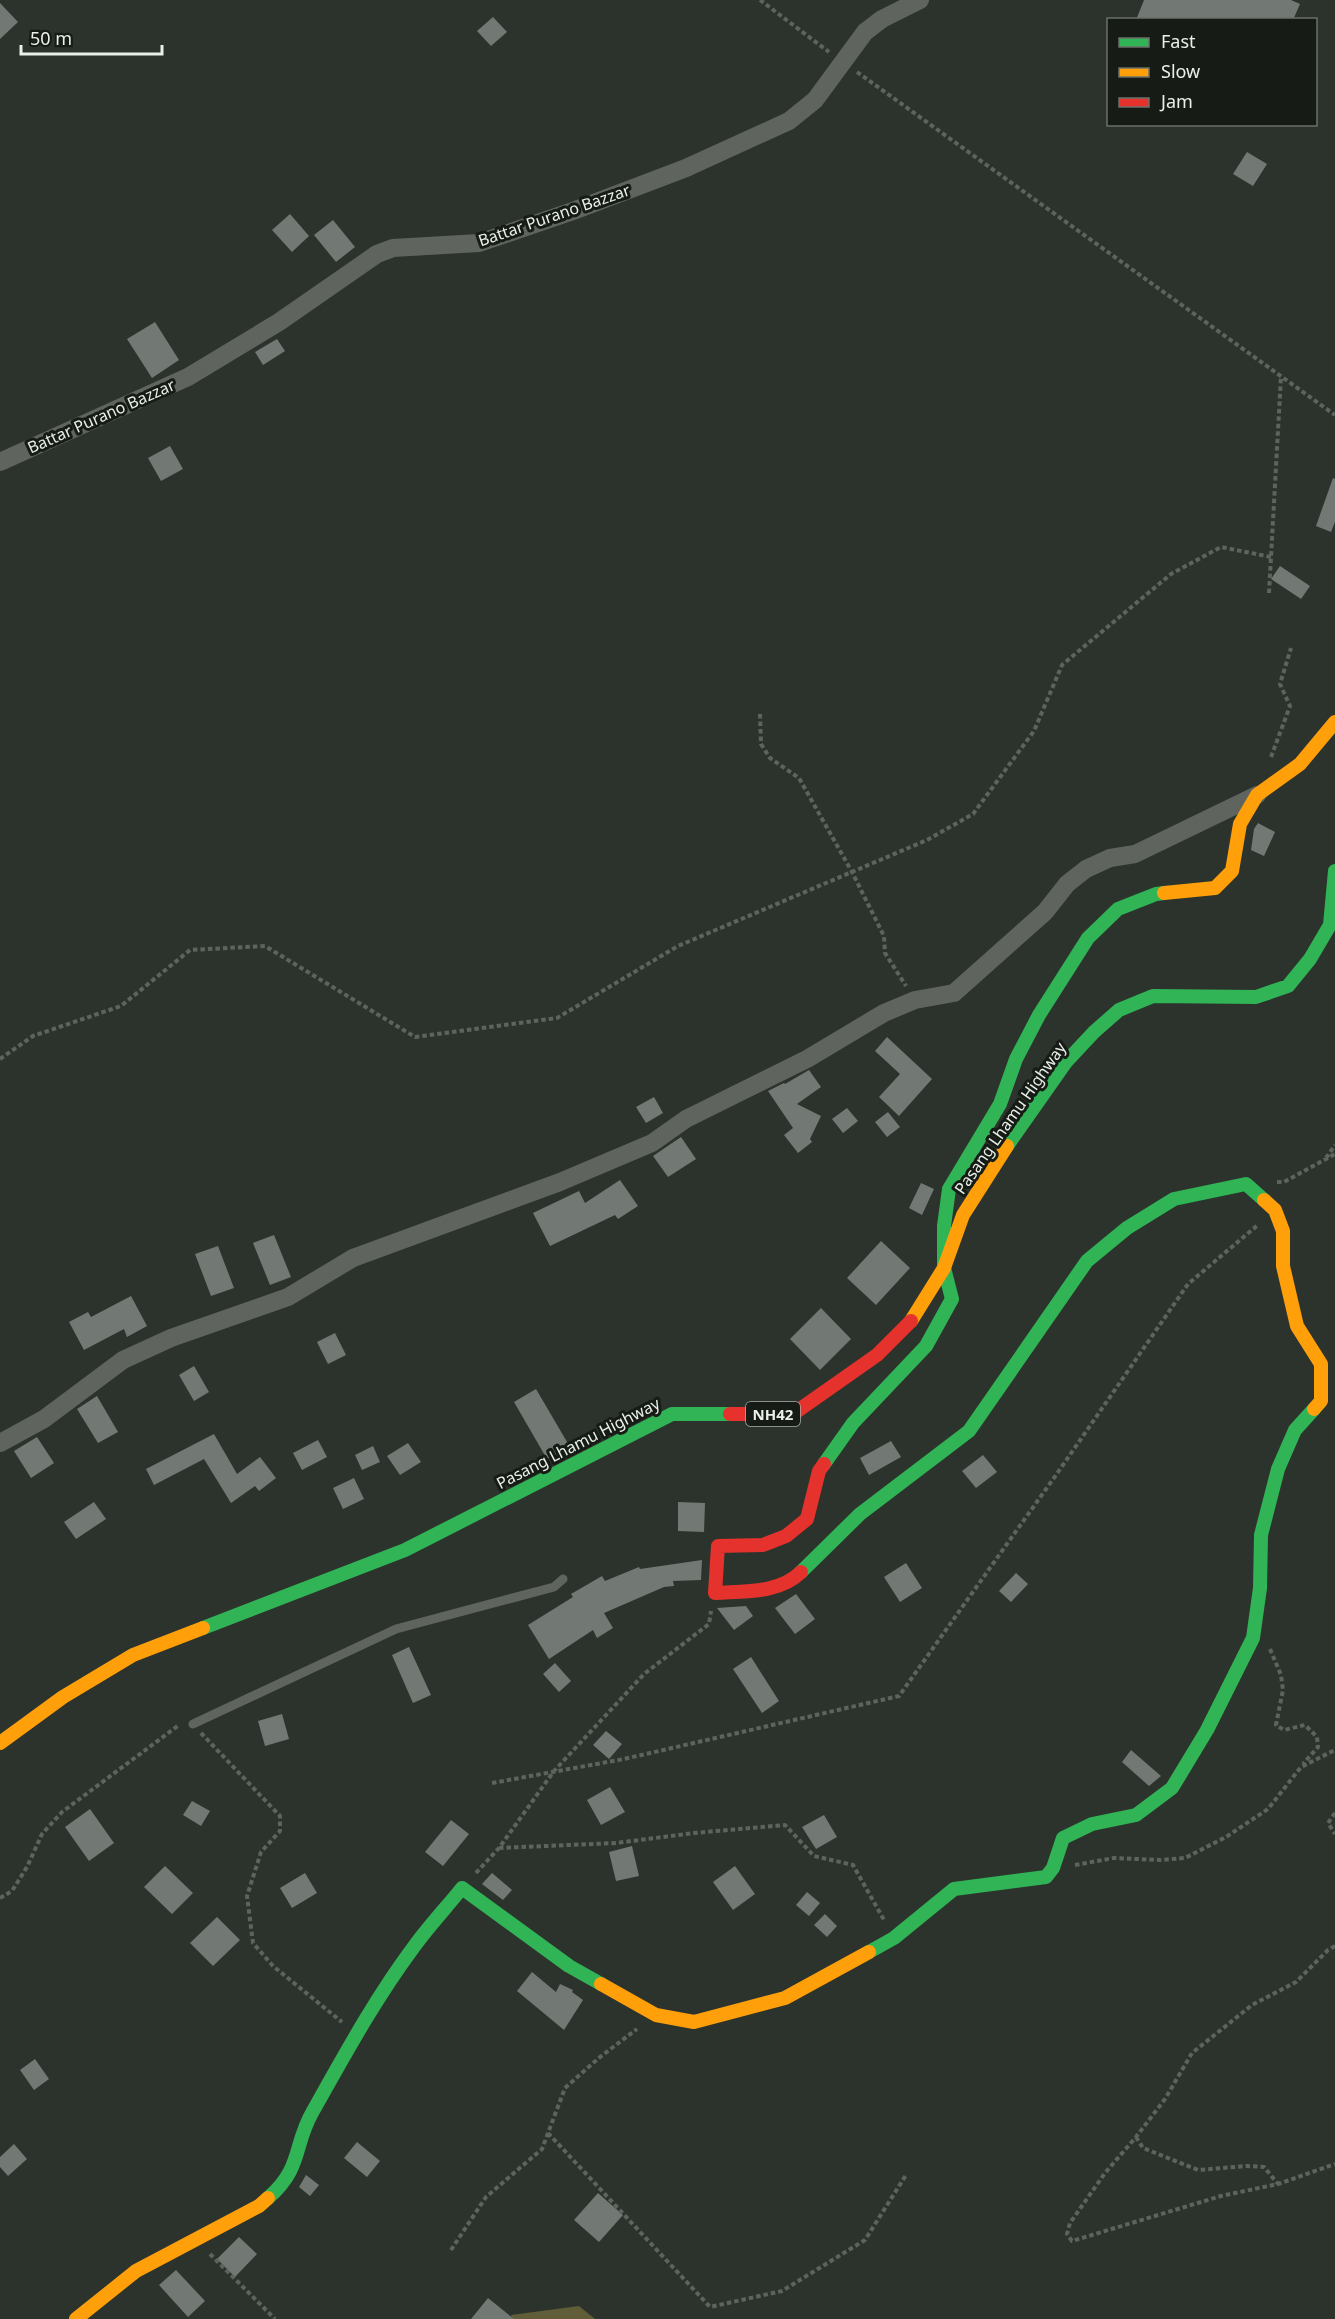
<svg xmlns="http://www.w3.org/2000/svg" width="1335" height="2319" font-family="'Noto Sans',sans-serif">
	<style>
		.forest { fill: #615d38 }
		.building { fill: #727975 }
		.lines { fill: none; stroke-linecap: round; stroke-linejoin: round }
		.path { stroke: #5e635e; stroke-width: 4; stroke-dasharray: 4.5 3; stroke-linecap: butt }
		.lane { stroke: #5f645f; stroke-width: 9 }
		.street { stroke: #5f645f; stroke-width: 18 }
		.fast { stroke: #30b455; stroke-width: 14 }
		.slow { stroke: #ff9f0a; stroke-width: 14 }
		.jam { stroke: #e5322d; stroke-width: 14 }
		.labels { text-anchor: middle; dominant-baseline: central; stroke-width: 6; stroke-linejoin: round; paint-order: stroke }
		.shield { fill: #161b16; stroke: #a9b0a9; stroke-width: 1.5 }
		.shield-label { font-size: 15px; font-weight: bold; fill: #e8f0e8 }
		.street-label { font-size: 16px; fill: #e8f0e8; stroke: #161b16 }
	</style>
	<rect width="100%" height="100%" fill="#2c332d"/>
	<path class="forest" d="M579 2306 595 2319H512L511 2315Z"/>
	<path class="building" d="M1144 0H1291L1300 4 1293 20H1136Z
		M0 3 18 22 0 39Z
		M493 17 507 32 491 46 477 31Z
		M1247 152 1267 164 1253 186 1233 174Z
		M290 214 309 236 292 252 272 230Z
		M333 220 355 247 336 262 314 235Z
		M155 322 179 360 152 378 127 339Z
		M277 339 285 351 263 365 255 352Z
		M170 446 183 469 161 481 148 458Z
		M1333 478 1335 479V522L1331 532 1316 526Z
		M1280 566 1310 586 1301 599 1271 579Z
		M1258 823 1275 832 1264 856 1251 850 1254 829Z
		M887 1037 932 1079 899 1116 879 1097 900 1074 875 1051Z
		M809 1070 821 1087 797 1104 821 1116 810 1139 812 1142 798 1153 784 1135 793 1128 768 1091 784 1083 785 1084Z
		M654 1097 663 1113 646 1123 636 1107Z
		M847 1108 858 1121 843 1133 832 1119Z
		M888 1112 900 1127 887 1137 875 1122Z
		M681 1137 696 1159 668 1177 653 1156Z
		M620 1180 638 1206 618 1219 615 1215 550 1246 533 1213 579 1191 585 1203Z
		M921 1183 934 1189 922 1215 909 1208Z
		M274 1235 291 1277 270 1285 253 1243Z
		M881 1241 910 1268 876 1305 847 1278Z
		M218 1246 234 1288 211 1296 195 1254Z
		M131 1296 147 1326 127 1337 124 1329 84 1350 69 1322 88 1312 91 1317Z
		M821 1308 851 1339 820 1370 790 1339Z
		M335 1333 346 1355 328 1364 317 1342Z
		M194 1366 209 1392 194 1401 179 1375Z
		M536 1389 570 1447 547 1459 514 1402Z
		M97 1396 118 1432 98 1443 77 1409Z
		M214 1434 237 1474 260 1457 276 1478 259 1491 255 1486 231 1503 204 1459 154 1485 146 1469Z
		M37 1437 54 1463 31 1478 14 1451Z
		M318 1440 327 1457 302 1470 293 1453Z
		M891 1441 901 1457 869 1475 860 1458Z
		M408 1443 421 1462 400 1475 387 1456Z
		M373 1446 380 1462 362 1470 355 1455Z
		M983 1455 997 1472 976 1488 962 1471Z
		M354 1478 364 1499 343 1509 333 1488Z
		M94 1502 106 1519 76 1539 64 1522Z
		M678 1502 705 1503 704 1532 678 1531Z
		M702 1560 701 1580 673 1581 674 1586 664 1587 604 1613 613 1628 597 1638 593 1630 549 1659 528 1625 573 1597 571 1594 602 1576 605 1581 639 1567 640 1569Z
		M906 1563 922 1588 900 1602 884 1577Z
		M1016 1573 1028 1584 1011 1602 999 1591Z
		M796 1594 815 1619 795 1634 775 1608Z
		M746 1606 753 1616 734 1630 717 1608Z
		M409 1647 431 1695 413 1703 392 1655Z
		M751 1657 779 1701 762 1713 733 1669Z
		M555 1663 571 1681 559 1692 543 1674Z
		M282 1714 289 1739 265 1746 258 1721Z
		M606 1731 622 1744 609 1759 593 1745Z
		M1131 1750 1161 1776 1149 1786 1122 1762Z
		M610 1787 625 1812 601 1825 587 1800Z
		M192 1801 210 1811 201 1826 183 1815Z
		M90 1809 114 1843 89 1861 65 1827Z
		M824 1815 837 1837 816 1849 802 1827Z
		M451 1820 469 1834 443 1866 425 1852Z
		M632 1846 639 1876 616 1881 609 1852Z
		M165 1866 193 1893 172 1914 144 1887Z
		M735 1866 755 1894 733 1910 713 1882Z
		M305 1873 317 1893 292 1908 280 1888Z
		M492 1873 512 1890 503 1900 482 1884Z
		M807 1892 820 1903 809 1916 796 1905Z
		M825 1914 837 1926 827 1937 814 1925Z
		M217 1917 240 1940 213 1966 190 1943Z
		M532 1972 556 1992 560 1984 573 1990 572 1992 583 2000 564 2030 517 1991Z
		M35 2059 49 2079 34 2090 20 2070Z
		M357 2142 380 2161 367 2177 344 2158Z
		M14 2144 27 2159 8 2176 0 2167V2157Z
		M306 2175 319 2185 310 2196 299 2187Z
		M598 2193 623 2215 599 2242 574 2220Z
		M239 2237 257 2254 235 2277 217 2259Z
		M176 2270 205 2301 188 2317 159 2285Z
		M488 2298 514 2319H471Z"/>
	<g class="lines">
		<path class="path" d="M760 0 829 52
			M857 72 1335 415
			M1269 593 1281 376
			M760 714 761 744 770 758 799 778 852 872 884 936 885 953 906 986
			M1271 757 1290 706 1280 684 1291 648
			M0 1059 33 1036 121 1006 190 950 265 946 415 1037 557 1018 678 946 927 840 973 814 1034 731 1062 665 1171 574 1221 547 1271 557
			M1326 1158 1335 1145
			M1277 1182H1284L1335 1154
			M1270 1649 1281 1675 1283 1690 1276 1725 1284 1730 1305 1725 1317 1737 1318 1747 1303 1764
			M201 1733 280 1816V1831L261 1852 247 1896 253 1943 273 1966 342 2022
			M492 1783 624 1759 899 1696 1056 1475 1188 1284 1259 1224
			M1335 1813 1328 1823 1335 1834
			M499 1848 616 1843 694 1833 785 1825 814 1856 853 1865 884 1920
			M1075 1865 1114 1858 1160 1860 1185 1858 1226 1837 1268 1809 1301 1767 1335 1750
			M476 1873 499 1848 554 1771 644 1674 709 1624 711 1611
			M0 1898 12 1891 27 1867 42 1834 62 1812 179 1725
			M1335 1946 1328 1950 1296 1982 1252 2005 1192 2053 1165 2099 1136 2137 1105 2173 1070 2223 1067 2234 1072 2241 1221 2196 1278 2184 1335 2164
			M548 2133 710 2307 782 2291 865 2240 906 2175
			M1136 2137 1143 2148 1198 2170 1247 2166 1264 2167 1278 2184
			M451 2250 486 2197 542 2149 565 2088 600 2057 637 2029
			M210 2254 275 2319"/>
		<path class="lane" d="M193 1724 396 1629 554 1587 563 1579"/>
		<path class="street" d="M0 462 188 377 279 322 377 254 393 248 479 243 573 211 686 168 789 121 815 100 865 32 882 19 920 0
			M0 1443 44 1419 123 1360 171 1338 288 1297 353 1258 560 1182 652 1143 686 1119 807 1059 884 1013 915 1000 954 993 1045 912 1067 884 1086 869 1110 858 1135 854 1257 795"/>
		<path class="fast" d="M1007 1146 1066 1062 1094 1032 1119 1010 1153 996 1256 997 1288 986 1310 959 1330 925 1335 871
			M824 1464 853 1423 926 1346 952 1299 944 1268V1226L949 1189 1000 1104 1016 1059 1039 1015 1088 938 1118 909 1156 894 1164 893
			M801 1572 860 1514 969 1431 1087 1261 1127 1228 1174 1199 1246 1184 1264 1200
			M203 1628 405 1550 672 1414H730
			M869 1952 894 1938 954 1889 1046 1877 1053 1868 1063 1838 1092 1824 1136 1815 1172 1788 1207 1730 1253 1638 1260 1588 1261 1535 1278 1469 1295 1430 1314 1409
			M268 2198C303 2168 293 2145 313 2111 344 2056 375 1999 413 1948 428 1927 446 1908 462 1888L569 1966 601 1984"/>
		<path class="slow" d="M1164 893 1215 888 1232 871 1240 824 1257 795 1300 764 1335 722
			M1264 1200 1275 1210 1283 1231V1266L1297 1326 1321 1364V1401L1314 1409
			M911 1321 944 1268 963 1215 1007 1146
			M0 1743 63 1697 133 1655 203 1628
			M601 1984 656 2015 694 2022 785 1998 869 1952
			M76 2319 136 2271 259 2206 268 2198"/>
		<path class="jam" d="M730 1414H793L877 1355 911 1321
			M801 1572C779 1594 743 1591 715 1593L718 1546 763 1545 786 1536 807 1519 819 1471 824 1464"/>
	</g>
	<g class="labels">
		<rect class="shield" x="746" y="1402" width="54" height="24" rx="4.5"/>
		<g class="shield-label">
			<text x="773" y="1414">NH42</text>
		</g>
		<g class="street-label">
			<text transform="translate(554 215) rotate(-19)">Battar Purano Bazzar</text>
			<text transform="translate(101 416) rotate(-24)">Battar Purano Bazzar</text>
			<text transform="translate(1010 1118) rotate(-55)">Pasang Lhamu Highway</text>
			<text transform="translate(578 1443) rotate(-27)">Pasang Lhamu Highway</text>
		</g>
	</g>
	<rect x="1107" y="18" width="210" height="108" fill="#161b16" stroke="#6a706a" stroke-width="1.5"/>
	<rect x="1119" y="38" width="30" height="9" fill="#30b455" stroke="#6a706a" stroke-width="1.5"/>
	<text x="1161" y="48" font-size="18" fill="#e8f0e8">Fast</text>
	<rect x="1119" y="68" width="30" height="9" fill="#ff9f0a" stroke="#6a706a" stroke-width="1.5"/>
	<text x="1161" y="78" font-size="18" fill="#e8f0e8">Slow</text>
	<rect x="1119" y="98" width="30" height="9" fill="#e5322d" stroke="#6a706a" stroke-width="1.5"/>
	<text x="1161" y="108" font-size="18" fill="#e8f0e8">Jam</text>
	<path d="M21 45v9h141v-9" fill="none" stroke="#e8f0e8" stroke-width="3"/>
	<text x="30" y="45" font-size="18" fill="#e8f0e8" stroke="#161b16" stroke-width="4.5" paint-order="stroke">50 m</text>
</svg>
